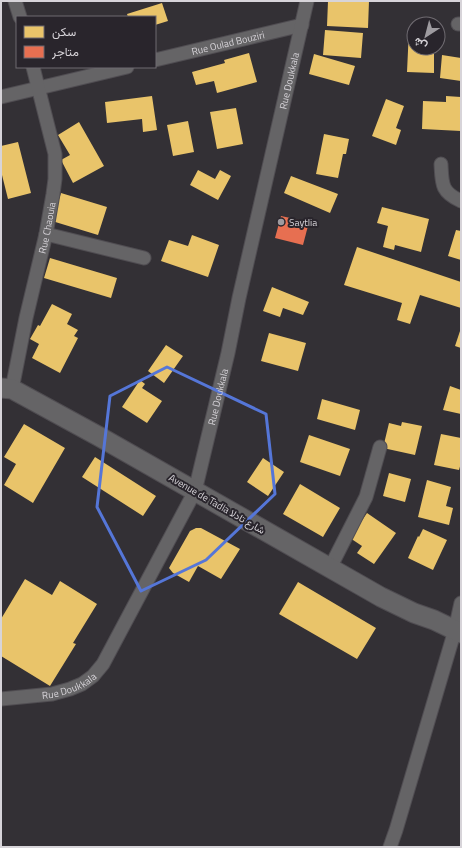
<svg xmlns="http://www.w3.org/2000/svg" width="462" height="848" font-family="'Titillium Web',Vazirmatn,sans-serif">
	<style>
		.homes { fill: #e9c46a }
		.shops { fill: #e76f51 }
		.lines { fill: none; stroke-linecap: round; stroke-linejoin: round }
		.street-casing { stroke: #504d52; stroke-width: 15 }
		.secondary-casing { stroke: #504d52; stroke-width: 21 }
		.street { stroke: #656466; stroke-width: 13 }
		.secondary { stroke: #656466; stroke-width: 19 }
		.marked { fill: none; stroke: #5576d8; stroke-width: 3; stroke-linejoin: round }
		.poi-dot { fill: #9e9ba0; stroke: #29252c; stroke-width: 1.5 }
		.labels { text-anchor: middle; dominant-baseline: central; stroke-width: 4; stroke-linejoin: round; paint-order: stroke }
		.street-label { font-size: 10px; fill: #d7d4d9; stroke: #29252c }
		.poi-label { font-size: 10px; fill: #d7d4d9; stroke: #29252c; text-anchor: start }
	</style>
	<rect width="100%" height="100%" fill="#333035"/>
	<path class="homes" d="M328 1H369L368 28 327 26Z
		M162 3 168 21 155 25V17H128L127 14Z
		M409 29H414V48H434V73L407 72Z
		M325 30 363 33 361 58 323 55Z
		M249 53 257 82 217 93 214 81 196 85 192 72 225 63 224 60Z
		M314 54 355 66 349 85 309 74Z
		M442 55 461 58V81L440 78Z
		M152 96 157 130 143 132 142 119 107 123 105 102Z
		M446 96 461 97V131L422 129 423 101 446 102Z
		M386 99 404 106 396 128 401 130 396 145 372 136Z
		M236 108 243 144 217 149 210 112Z
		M188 121 194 152 173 156 167 125Z
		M79 122 104 166 73 183 61 160 70 155 58 135Z
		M324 134 349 139 346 154H343L338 178 316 174Z
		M18 142 31 193 8 199 1 171V146Z
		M198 170 215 179 220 170 231 176 218 200 190 185Z
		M291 176 338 194 330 213 284 193Z
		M61 193 107 207 98 235 52 221Z
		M382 207 429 219 421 252 395 245 394 250 383 247 388 226 377 223Z
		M456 230 461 231V260L448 256Z
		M192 235 219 245 208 277 161 261 169 240 188 246Z
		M357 247 461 282V308L420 295 410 324 397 320 402 303 344 285Z
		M50 258 117 278 111 298 44 278Z
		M272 287 309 302 303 315 283 308 280 317 263 311Z
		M52 304 72 314 67 324 78 330 74 336 78 338 60 373 32 358 39 344 30 339 38 325 40 326Z
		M461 328V348L455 346Z
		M269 333 306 343 298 371 261 361Z
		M166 345 183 356 164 383 148 371Z
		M140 380 145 384 142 388 162 401 147 423 122 407Z
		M450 386 461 390V414L443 410Z
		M322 399 360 410 355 430 317 419Z
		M402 422 422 426 415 455 383 448 389 423 401 426Z
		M24 424 65 448 33 503 4 485 16 464 4 457Z
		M441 434 461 438V463L459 470 434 465Z
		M309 435 350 449 340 476 300 462Z
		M95 457 156 496 143 516 82 477Z
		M263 458 284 472 268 496 247 482Z
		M389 473 411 479 405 502 383 496Z
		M427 480 451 487 446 506 453 508 449 525 418 517Z
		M300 484 340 508 323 537 283 514Z
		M367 513 396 533 374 564 357 553 362 546 350 538Z
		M196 528H201L240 549 221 579 198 566 189 582 173 573 169 568 190 531Z
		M423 529 447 540 433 570 408 558 418 536 419 537Z
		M25 579 52 595 60 581 97 604 73 643 76 644 50 686 1 656V619Z
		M298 582 376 628 357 659 279 614Z"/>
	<path class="shops" d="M281 216 309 222 303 245 275 238Z"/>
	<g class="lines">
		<g class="street-casing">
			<g id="street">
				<path d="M15 1 20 17"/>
				<path d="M458 24H461"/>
				<path id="s1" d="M155 60 302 25"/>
				<path d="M1 97 127 67"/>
				<path d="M441 164C442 184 441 192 461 201"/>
				<path d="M46 234 144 258"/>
				<path id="s2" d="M12 389 26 318 46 234 53 194 55 179V154L33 67"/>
				<path d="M330 568 366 497 380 447"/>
				<path id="s3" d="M1 699 52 694 70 689 82 684 93 676 103 664 195 491 228 353 239 298 307 1"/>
				<path d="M390 847 396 830 455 630 461 603"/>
			</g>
		</g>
		<g class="secondary-casing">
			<path id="secondary" d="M1 388 12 389 100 437 381 597 414 613 434 620 461 633"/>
		</g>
		<use href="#street" class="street"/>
		<use href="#secondary" class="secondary"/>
	</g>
	<path class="marked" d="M167 367 266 414 275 494 206 560 141 591 97 507 110 396Z"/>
	<circle class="poi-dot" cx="281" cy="222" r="4"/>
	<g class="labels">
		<g class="street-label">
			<text stroke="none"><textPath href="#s1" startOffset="75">Rue Oulad Bouziri</textPath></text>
			<text stroke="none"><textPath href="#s3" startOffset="729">Rue Doukkala</textPath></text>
			<text stroke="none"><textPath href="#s2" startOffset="165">Rue Chaouia</textPath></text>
			<text stroke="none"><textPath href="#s3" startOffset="405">Rue Doukkala</textPath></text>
			<text transform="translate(217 504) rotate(30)">Avenue de Tadla شارع تادلا</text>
			<text stroke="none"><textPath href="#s3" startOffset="70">Rue Doukkala</textPath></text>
		</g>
		<g class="poi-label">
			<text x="289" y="222">Saytlia</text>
		</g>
	</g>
	<rect width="462" height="848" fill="none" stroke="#d7d4d9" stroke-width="4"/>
	<rect x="16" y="16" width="140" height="52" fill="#29252c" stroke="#6f6b71"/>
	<rect x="24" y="26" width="20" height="12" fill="#e9c46a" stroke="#6f6b71"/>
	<text x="52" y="36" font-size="12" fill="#d7d4d9">سكن</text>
	<rect x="24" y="46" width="20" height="12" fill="#e76f51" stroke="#6f6b71"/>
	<text x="52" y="56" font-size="12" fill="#d7d4d9">متاجر</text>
	<g transform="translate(426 36) rotate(216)"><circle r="19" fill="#29252c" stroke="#6f6b71"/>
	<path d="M0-3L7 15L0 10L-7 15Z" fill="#9e9ba0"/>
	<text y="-6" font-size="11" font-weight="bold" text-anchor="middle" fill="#d7d4d9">ش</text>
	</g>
</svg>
